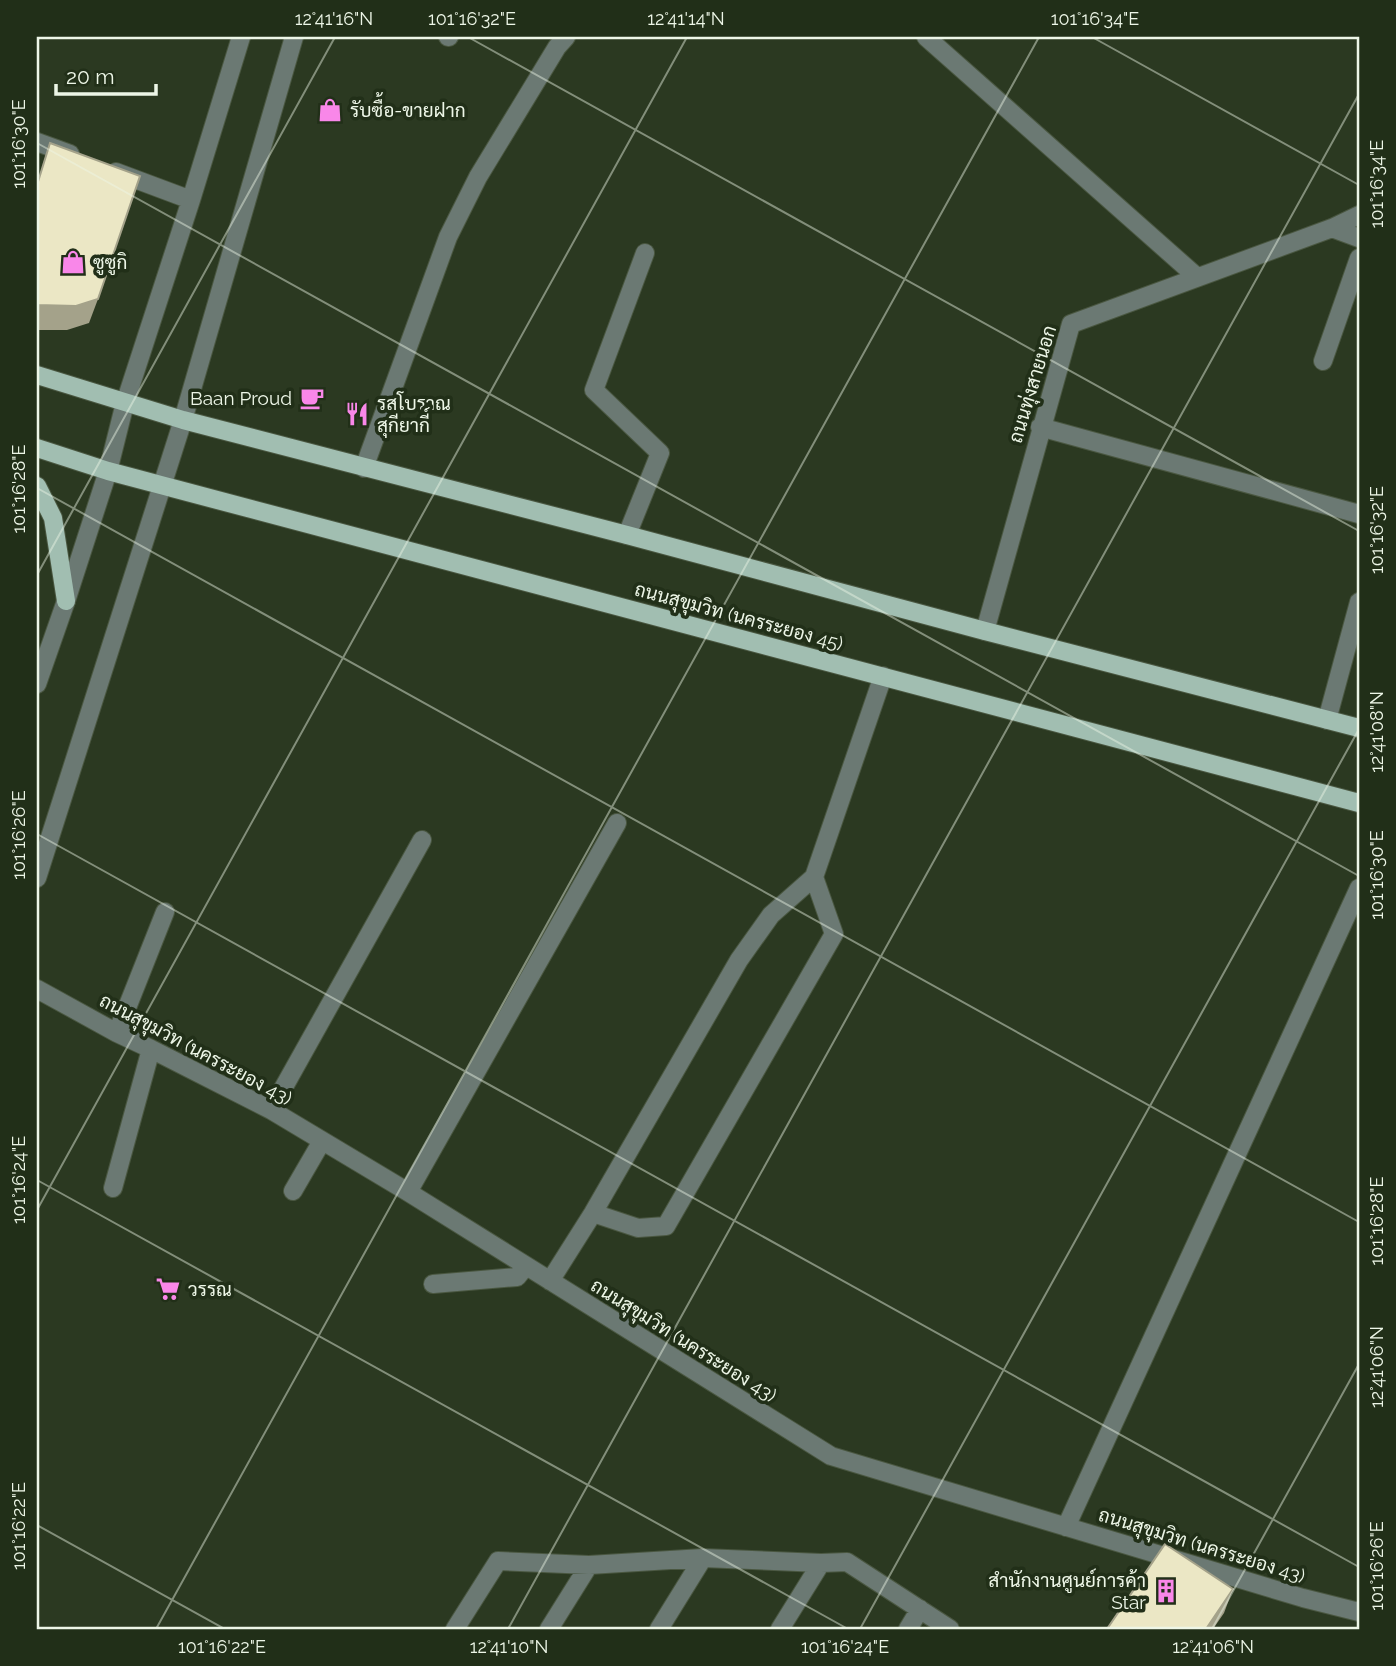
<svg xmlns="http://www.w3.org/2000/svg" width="1396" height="1666" font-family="Raleway,Sarabun,sans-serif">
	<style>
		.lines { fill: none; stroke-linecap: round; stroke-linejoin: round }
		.minor-casing { stroke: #4a5741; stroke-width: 20 }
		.major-casing { stroke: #4a5741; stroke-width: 20 }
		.minor { stroke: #6b7973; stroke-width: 18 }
		.major { stroke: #a1beb1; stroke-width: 18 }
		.shaded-wall { fill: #a4a28a }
		.building { fill: #ebe7c5; stroke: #a4a28a; stroke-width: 2 }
		.ticks { fill: none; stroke: #edf6e7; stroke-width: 2; stroke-opacity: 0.45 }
		.labels { text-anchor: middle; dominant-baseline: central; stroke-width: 7; stroke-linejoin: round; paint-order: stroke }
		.poi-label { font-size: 19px; fill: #edf6e7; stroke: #212f18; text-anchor: start }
		.street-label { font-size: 19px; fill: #edf6e7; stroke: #212f18 }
		.neatline { fill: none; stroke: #edf6e7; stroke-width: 2.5 }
		.ticks-label { font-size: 18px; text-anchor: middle; fill: #edf6e7 }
	</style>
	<rect width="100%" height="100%" fill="#2b3921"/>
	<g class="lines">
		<g class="minor-casing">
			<path id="minor" d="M448 37H449
				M926 37 1197 277
				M37 142 70 154
				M116 172 191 200
				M1332 228 1359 238
				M1323 361 1359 258
				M1040 427 1359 514
				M364 468 448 237 478 177 557 47 566 37
				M627 535 660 453 594 390 645 253
				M985 631 1071 324 1332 228 1359 215
				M37 684 66 601 108 471 125 403 191 200 241 37
				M1327 720 1359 602
				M37 878 183 420 294 37
				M37 989 117 1033 151 1049 271 1110 408 1192 831 1456 1303 1598 1359 1612
				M117 1033 165 912
				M271 1110 422 840
				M113 1188 151 1049
				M293 1191 322 1141
				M408 1192 617 823
				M593 1213 638 1228 666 1226 834 934 814 877
				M550 1281 593 1213 739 960 771 915 814 877 883 676
				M433 1284 517 1277 526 1266
				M1066 1527 1359 888
				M455 1629 498 1561 589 1565 703 1558 821 1563 847 1562 950 1629
				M549 1629 589 1565
				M659 1629 703 1558
				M780 1629 821 1563
				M908 1629 920 1609"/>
		</g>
		<g class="major-casing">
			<path id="major" d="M37 375 183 420 627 535 985 631 1359 728
				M37 448 108 471 1359 803
				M37 486 53 518 66 601"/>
		</g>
		<use href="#minor" class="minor"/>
		<use href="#major" class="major"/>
	</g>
	<path class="shaded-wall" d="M98 299 89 323 67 330H37V305Z
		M1233 1589 1224 1613 1213 1629H1206Z"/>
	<path class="building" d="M50 143 140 176 98 299 76 306 37 305V185Z
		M1165 1544 1233 1589 1206 1629H1107Z"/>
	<path class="ticks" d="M468 37 1359 531M1092 37 1359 185M37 143 1359 876M37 488 1359 1222M37 575 335 37M37 834 1359 1567M37 1180 848 1629M37 1210 687 37M37 1525 225 1629M156 1629 1039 37M508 1629 1359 94M860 1629 1359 729M1212 1629 1359 1364"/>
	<defs>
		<g id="shop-bare" transform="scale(1.89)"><path d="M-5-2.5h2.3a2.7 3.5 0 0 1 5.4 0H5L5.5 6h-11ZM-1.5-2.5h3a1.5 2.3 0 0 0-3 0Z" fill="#f987e9" stroke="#212f18" stroke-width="2.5" paint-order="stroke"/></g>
		<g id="cafe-bare" transform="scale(1.89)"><path d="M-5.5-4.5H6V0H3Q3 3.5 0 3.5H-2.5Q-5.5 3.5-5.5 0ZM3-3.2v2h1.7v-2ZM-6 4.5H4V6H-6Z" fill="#f987e9" stroke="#212f18" stroke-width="2.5" paint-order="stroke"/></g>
		<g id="restaurant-bare" transform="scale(1.89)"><path d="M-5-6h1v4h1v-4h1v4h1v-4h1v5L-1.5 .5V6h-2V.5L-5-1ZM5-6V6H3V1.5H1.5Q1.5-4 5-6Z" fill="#f987e9" stroke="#212f18" stroke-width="2.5" paint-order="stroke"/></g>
		<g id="supermarket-bare" transform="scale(1.89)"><path d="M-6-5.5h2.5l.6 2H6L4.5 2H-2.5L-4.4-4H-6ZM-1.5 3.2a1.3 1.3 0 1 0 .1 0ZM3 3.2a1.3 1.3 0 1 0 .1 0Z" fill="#f987e9" stroke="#212f18" stroke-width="2.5" paint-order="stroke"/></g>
		<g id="building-bare" transform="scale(1.89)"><path d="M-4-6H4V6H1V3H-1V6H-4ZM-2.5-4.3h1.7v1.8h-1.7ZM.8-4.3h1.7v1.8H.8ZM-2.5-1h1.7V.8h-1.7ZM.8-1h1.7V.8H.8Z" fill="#f987e9" stroke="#212f18" stroke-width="2.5" paint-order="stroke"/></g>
	</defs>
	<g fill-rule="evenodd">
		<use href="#shop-bare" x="330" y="110"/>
		<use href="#shop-bare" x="73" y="262"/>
		<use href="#cafe-bare" x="312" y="398"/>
		<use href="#restaurant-bare" x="357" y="414"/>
		<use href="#supermarket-bare" x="168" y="1289"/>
		<use href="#building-bare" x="1166" y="1591"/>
	</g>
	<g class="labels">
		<g class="poi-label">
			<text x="350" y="110">รับซื้อ-ขายฝาก</text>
			<text x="93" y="262">ซูซูกิ</text>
			<text x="292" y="398" text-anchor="end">Baan Proud</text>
			<text x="377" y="403">รสโบราณ<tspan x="377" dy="22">สุกียากี์</tspan></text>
			<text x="188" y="1289">วรรณ</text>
			<text x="1146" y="1580" text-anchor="end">สำนักงานศูนย์การค้า<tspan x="1146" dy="22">Star</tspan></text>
		</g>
		<g class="street-label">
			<text transform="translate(1032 384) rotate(-73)">ถนนทุ่งสายนอก</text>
			<text transform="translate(739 616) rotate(15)">ถนนสุขุมวิท (นครระยอง 45)</text>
			<text transform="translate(196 1049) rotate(28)">ถนนสุขุมวิท (นครระยอง 43)</text>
			<text transform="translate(684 1340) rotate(32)">ถนนสุขุมวิท (นครระยอง 43)</text>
			<text transform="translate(1202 1545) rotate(17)">ถนนสุขุมวิท (นครระยอง 43)</text>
		</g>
	</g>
	<rect width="1396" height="1666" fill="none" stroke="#212f18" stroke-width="77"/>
	<path d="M56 84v10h100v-10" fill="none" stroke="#edf6e7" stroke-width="3.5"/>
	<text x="66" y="84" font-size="21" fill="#edf6e7" stroke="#212f18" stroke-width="5" paint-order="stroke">20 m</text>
	<rect x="38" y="38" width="1320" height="1590" class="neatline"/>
	<g class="ticks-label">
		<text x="334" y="25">12°41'16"N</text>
		<text x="472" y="25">101°16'32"E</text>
		<text x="686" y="25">12°41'14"N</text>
		<text x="1095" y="25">101°16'34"E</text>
		<text transform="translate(19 144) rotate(-90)" y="6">101°16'30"E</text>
		<text transform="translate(1377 184) rotate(-90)" y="6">101°16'34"E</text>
		<text transform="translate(19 489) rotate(-90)" y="6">101°16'28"E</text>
		<text transform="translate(1377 530) rotate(-90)" y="6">101°16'32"E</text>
		<text transform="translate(1377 732) rotate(-90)" y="6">12°41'08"N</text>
		<text transform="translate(19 835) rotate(-90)" y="6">101°16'26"E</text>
		<text transform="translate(1377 875) rotate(-90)" y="6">101°16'30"E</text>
		<text transform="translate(19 1180) rotate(-90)" y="6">101°16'24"E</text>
		<text transform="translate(1377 1221) rotate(-90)" y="6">101°16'28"E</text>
		<text transform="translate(1377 1367) rotate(-90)" y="6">12°41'06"N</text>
		<text transform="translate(19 1526) rotate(-90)" y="6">101°16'22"E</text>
		<text transform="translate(1377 1566) rotate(-90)" y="6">101°16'26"E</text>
		<text x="222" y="1653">101°16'22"E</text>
		<text x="509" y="1653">12°41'10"N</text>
		<text x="845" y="1653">101°16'24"E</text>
		<text x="1213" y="1653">12°41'06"N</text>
	</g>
</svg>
